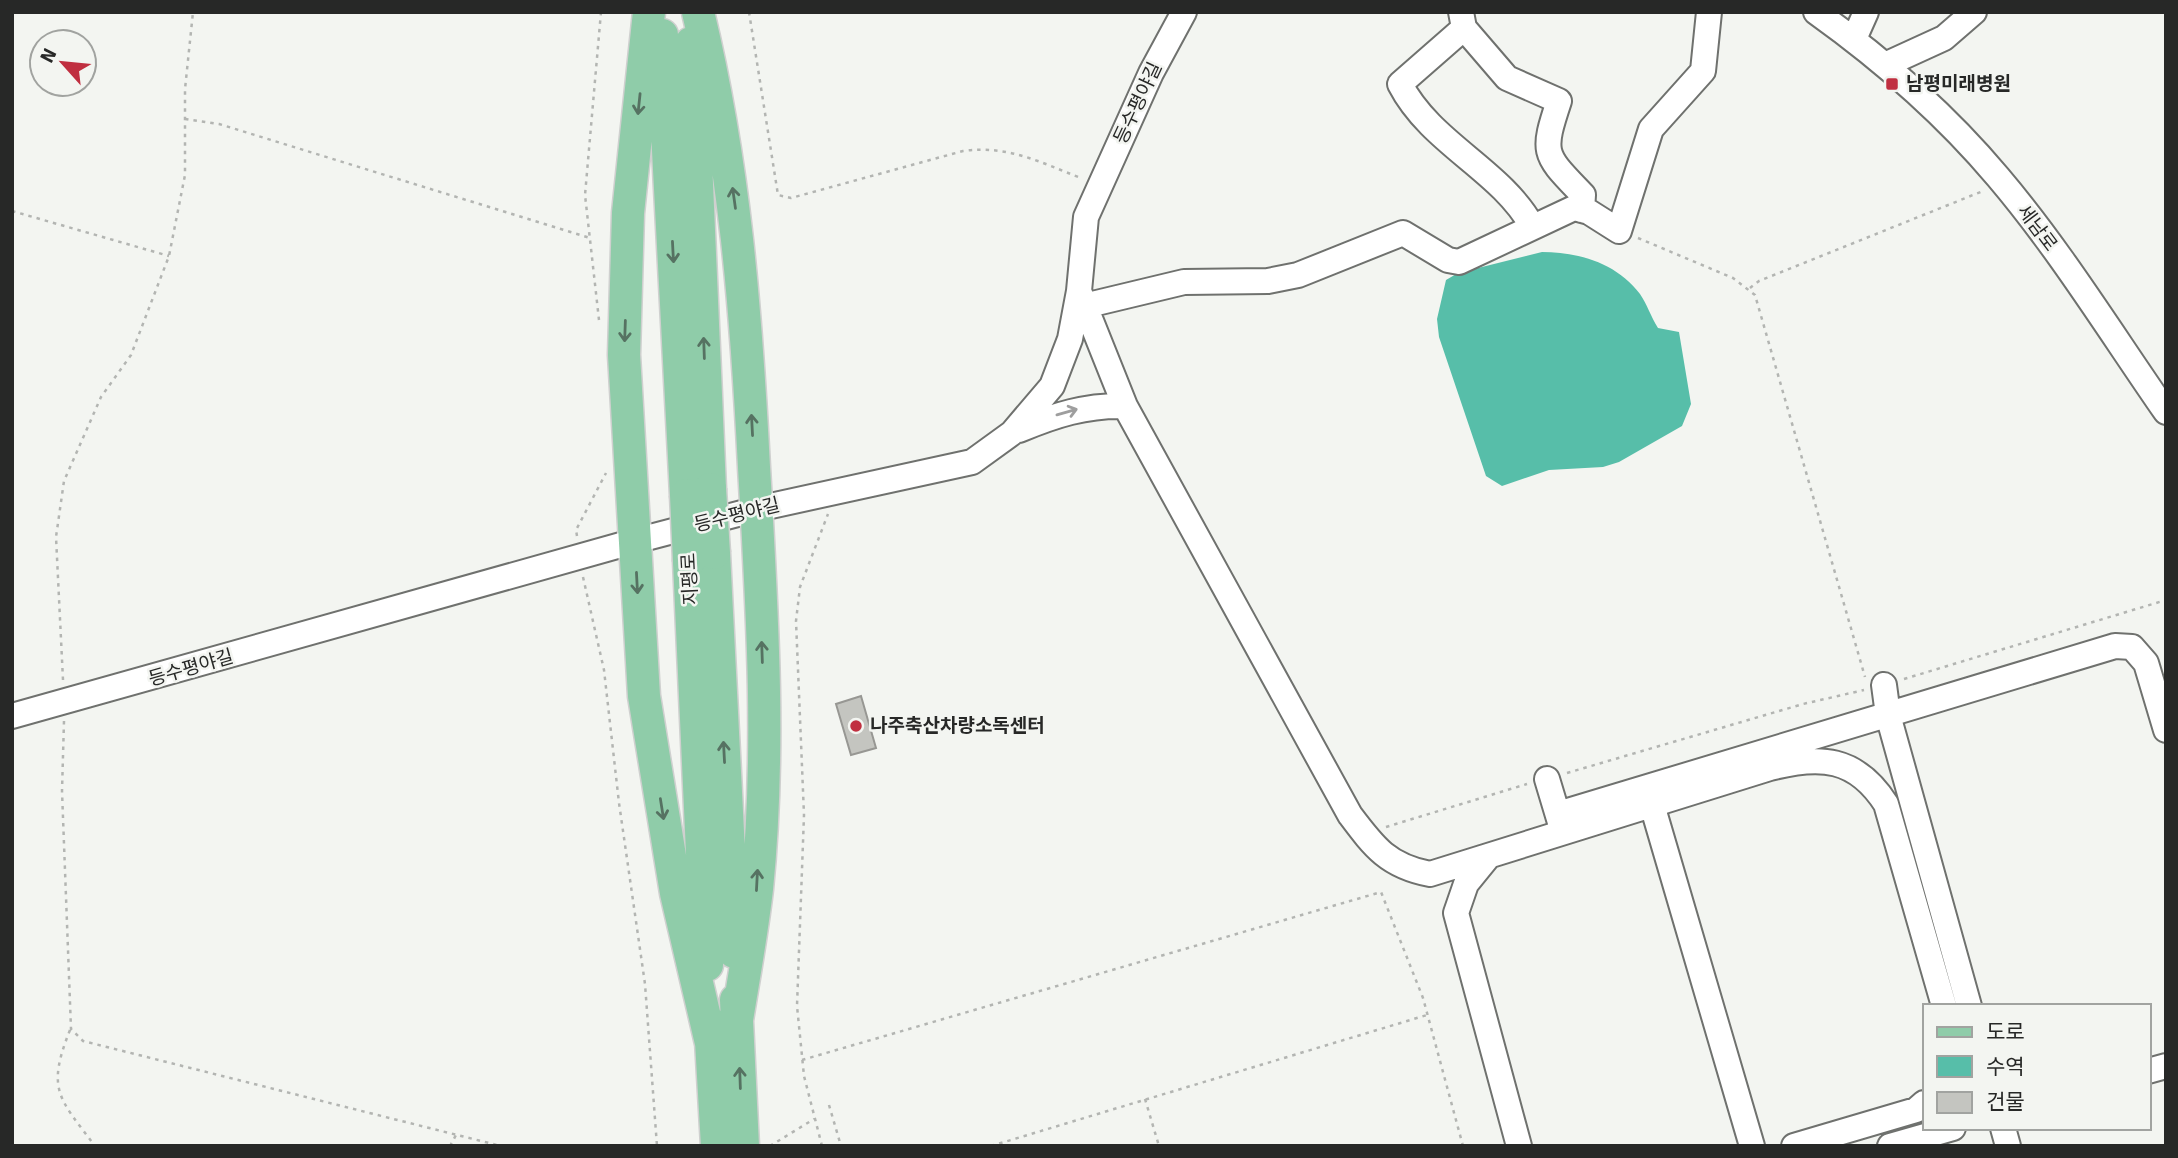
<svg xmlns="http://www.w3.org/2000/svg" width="2178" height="1158" font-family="Signika,'Noto Sans KR',sans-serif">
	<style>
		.water { fill: #57bea9 }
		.building { fill: #c4c5c0; stroke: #979793; stroke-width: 2 }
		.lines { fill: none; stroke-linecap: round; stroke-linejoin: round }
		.minor-casing { stroke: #6f716e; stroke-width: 28 }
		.major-casing { stroke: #cfd0cf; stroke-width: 35 }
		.path { stroke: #b3b5b2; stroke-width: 2.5; stroke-dasharray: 3.5 5; stroke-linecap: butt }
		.minor { stroke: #fff; stroke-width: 24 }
		.major { stroke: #8fcca9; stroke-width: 32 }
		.major-bridge-casing { stroke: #cfd0cf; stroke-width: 35; stroke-linecap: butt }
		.major-bridge { stroke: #8fcca9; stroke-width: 32 }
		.oneway { stroke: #567262 }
		.oneway2 { stroke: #9e9e9e }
		.poi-dot { fill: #c02f40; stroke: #f3f5f1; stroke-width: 2.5 }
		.labels { text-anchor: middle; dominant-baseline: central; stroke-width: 5; stroke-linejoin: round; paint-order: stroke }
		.poi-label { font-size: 19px; font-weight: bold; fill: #272827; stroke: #f3f5f1; text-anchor: start }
		.street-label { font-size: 19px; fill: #272827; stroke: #f3f5f1 }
	</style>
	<rect width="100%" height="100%" fill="#f3f5f1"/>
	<path class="water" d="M1542 252C1578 252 1617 263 1640 294 1647 304 1651 317 1658 328L1679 332 1691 404 1682 426 1619 462 1603 467 1549 470 1502 486 1486 476 1439 337 1437 319 1446 280 1458 273Z"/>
	<path class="building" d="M861 696 876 748 851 755 836 704Z"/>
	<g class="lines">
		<g class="minor-casing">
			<path id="minor" d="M1461 12 1464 28 1400 84C1431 144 1500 169 1532 226
				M1816 12C1883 60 1945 114 1998 177 2060 250 2111 333 2166 412
				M1464 28 1507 78 1559 101C1541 155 1544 154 1583 195L1582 210
				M1854 39 1866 12
				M1885 65 1944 38 1974 12
				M1079 291 1125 406 1350 815C1374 847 1388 866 1430 874L1770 768C1820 755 1856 757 1886 804L1944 1006
				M1084 306 1184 282 1268 281 1298 275 1403 233 1448 260 1459 262 1574 208 1589 212 1619 231 1651 129 1703 71 1709 12
				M1019 430C1055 415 1086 405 1125 406
				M1884 685 1888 715 1969 1006
				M12 716 635 541 757 509 972 462 1012 433 1052 386 1070 339 1079 291 1086 217 1151 73 1184 12
				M1547 779 1562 829
				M1648 791 1752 1146
				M1558 814 2115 646 2132 647 2146 663 2166 730
				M1488 857 1466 884 1456 913 1519 1146
				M2148 1071 2166 1066
				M2003 1128 2008 1146
				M1794 1146 1916 1110 1924 1103
				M1890 1146 1953 1128"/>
		</g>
		<g class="major-casing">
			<path id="major" d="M649 12 628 213 624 355 644 696 676 893 711 1043
				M698 12C735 166 746 310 754 467 762 607 771 750 757 889 752 933 744 976 737 1020
				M662 35 686 495
				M691 43 710 489
				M714 553 734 952
				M689 561 707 965
				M736 1000 743 1146
				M710 1023 717 1146"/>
		</g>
		<path class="path" d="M749 12 778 195 791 198 963 151C1009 145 1039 162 1081 178
			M185 119 219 124 590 238
			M12 211 169 256
			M1638 238 1733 278 1755 295 1865 677
			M1750 288 1759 281 1983 191
			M599 320 585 195 601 12
			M577 536 576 530 606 473
			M583 577 604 670 619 803 645 984 657 1146
			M1904 679 2166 600
			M63 680 56 537 64 481 101 397 131 355 169 256 185 175V89L193 12
			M64 721 62 791 71 1029 83 1041 501 1146
			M1567 773 1803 704 1864 690
			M1386 827 1527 784
			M70 1030C46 1090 59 1098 95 1146
			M802 1060 1381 892 1423 998 1463 1146
			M1145 1099 1159 1146
			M829 1105 841 1146
			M450 1146 456 1135
			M770 1146 814 1119
			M822 1146 804 1076 797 1006 804 815 796 621 800 587 828 514
			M991 1146 1427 1015"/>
		<use href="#minor" class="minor"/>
		<use href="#major" class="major"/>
		<g class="major-bridge-casing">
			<path id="major-bridge" d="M710 489 714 553
				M686 495 689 561"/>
		</g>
		<use href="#major-bridge" class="major-bridge"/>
	</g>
	<defs><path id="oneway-shaft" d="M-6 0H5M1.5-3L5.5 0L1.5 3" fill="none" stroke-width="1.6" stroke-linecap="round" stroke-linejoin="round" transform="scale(1.75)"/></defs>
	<g class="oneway">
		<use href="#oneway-shaft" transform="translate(639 104) rotate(96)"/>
		<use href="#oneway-shaft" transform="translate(734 198) rotate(-98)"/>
		<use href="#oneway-shaft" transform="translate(673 252) rotate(87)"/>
		<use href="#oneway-shaft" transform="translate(625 331) rotate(92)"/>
		<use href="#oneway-shaft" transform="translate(704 348) rotate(-92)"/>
		<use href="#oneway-shaft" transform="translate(752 425) rotate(-93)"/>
		<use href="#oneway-shaft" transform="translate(637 583) rotate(87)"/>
		<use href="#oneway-shaft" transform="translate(762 652) rotate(-92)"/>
		<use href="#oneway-shaft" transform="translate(724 752) rotate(-93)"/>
		<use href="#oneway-shaft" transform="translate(662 809) rotate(81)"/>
		<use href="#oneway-shaft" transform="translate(757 880) rotate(-87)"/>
		<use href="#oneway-shaft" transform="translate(740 1078) rotate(-92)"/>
	</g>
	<use class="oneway2" href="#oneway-shaft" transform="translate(1067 412) rotate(-16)"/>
	<g class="poi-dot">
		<rect x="1885" y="77" width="14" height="14" rx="3.5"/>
		<circle cx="856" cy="726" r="7"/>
	</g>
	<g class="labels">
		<g class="poi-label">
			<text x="1906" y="84">남평미래병원</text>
			<text x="870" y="726">나주축산차량소독센터</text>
		</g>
		<g class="street-label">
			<text transform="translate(1138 103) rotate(-65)">등수평야길</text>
			<text transform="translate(2037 228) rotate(53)">세남로</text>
			<text transform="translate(737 515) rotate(-14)">등수평야길</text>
			<text transform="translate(690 579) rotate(-93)">지평로</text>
			<text transform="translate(191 668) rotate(-16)">등수평야길</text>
		</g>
	</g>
	<rect width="2178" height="1158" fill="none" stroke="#272827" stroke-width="28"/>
	<rect x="1923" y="1004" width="228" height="126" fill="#f3f5f1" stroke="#a1a3a0" stroke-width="2"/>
	<rect x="1937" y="1027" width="35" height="10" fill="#8fcca9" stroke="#a1a3a0" stroke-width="2"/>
	<text x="1986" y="1039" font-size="21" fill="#272827">도로</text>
	<rect x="1937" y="1056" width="35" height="21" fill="#57bea9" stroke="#a1a3a0" stroke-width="2"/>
	<text x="1986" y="1074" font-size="21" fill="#272827">수역</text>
	<rect x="1937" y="1092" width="35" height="21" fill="#c4c5c0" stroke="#a1a3a0" stroke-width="2"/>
	<text x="1986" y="1109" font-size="21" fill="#272827">건물</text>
	<g transform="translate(63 63) rotate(297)"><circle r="33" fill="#f3f5f1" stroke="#a1a3a0" stroke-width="2"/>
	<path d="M0-5L12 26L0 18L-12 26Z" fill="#c02f40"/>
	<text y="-10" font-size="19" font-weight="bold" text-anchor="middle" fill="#272827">N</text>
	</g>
</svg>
